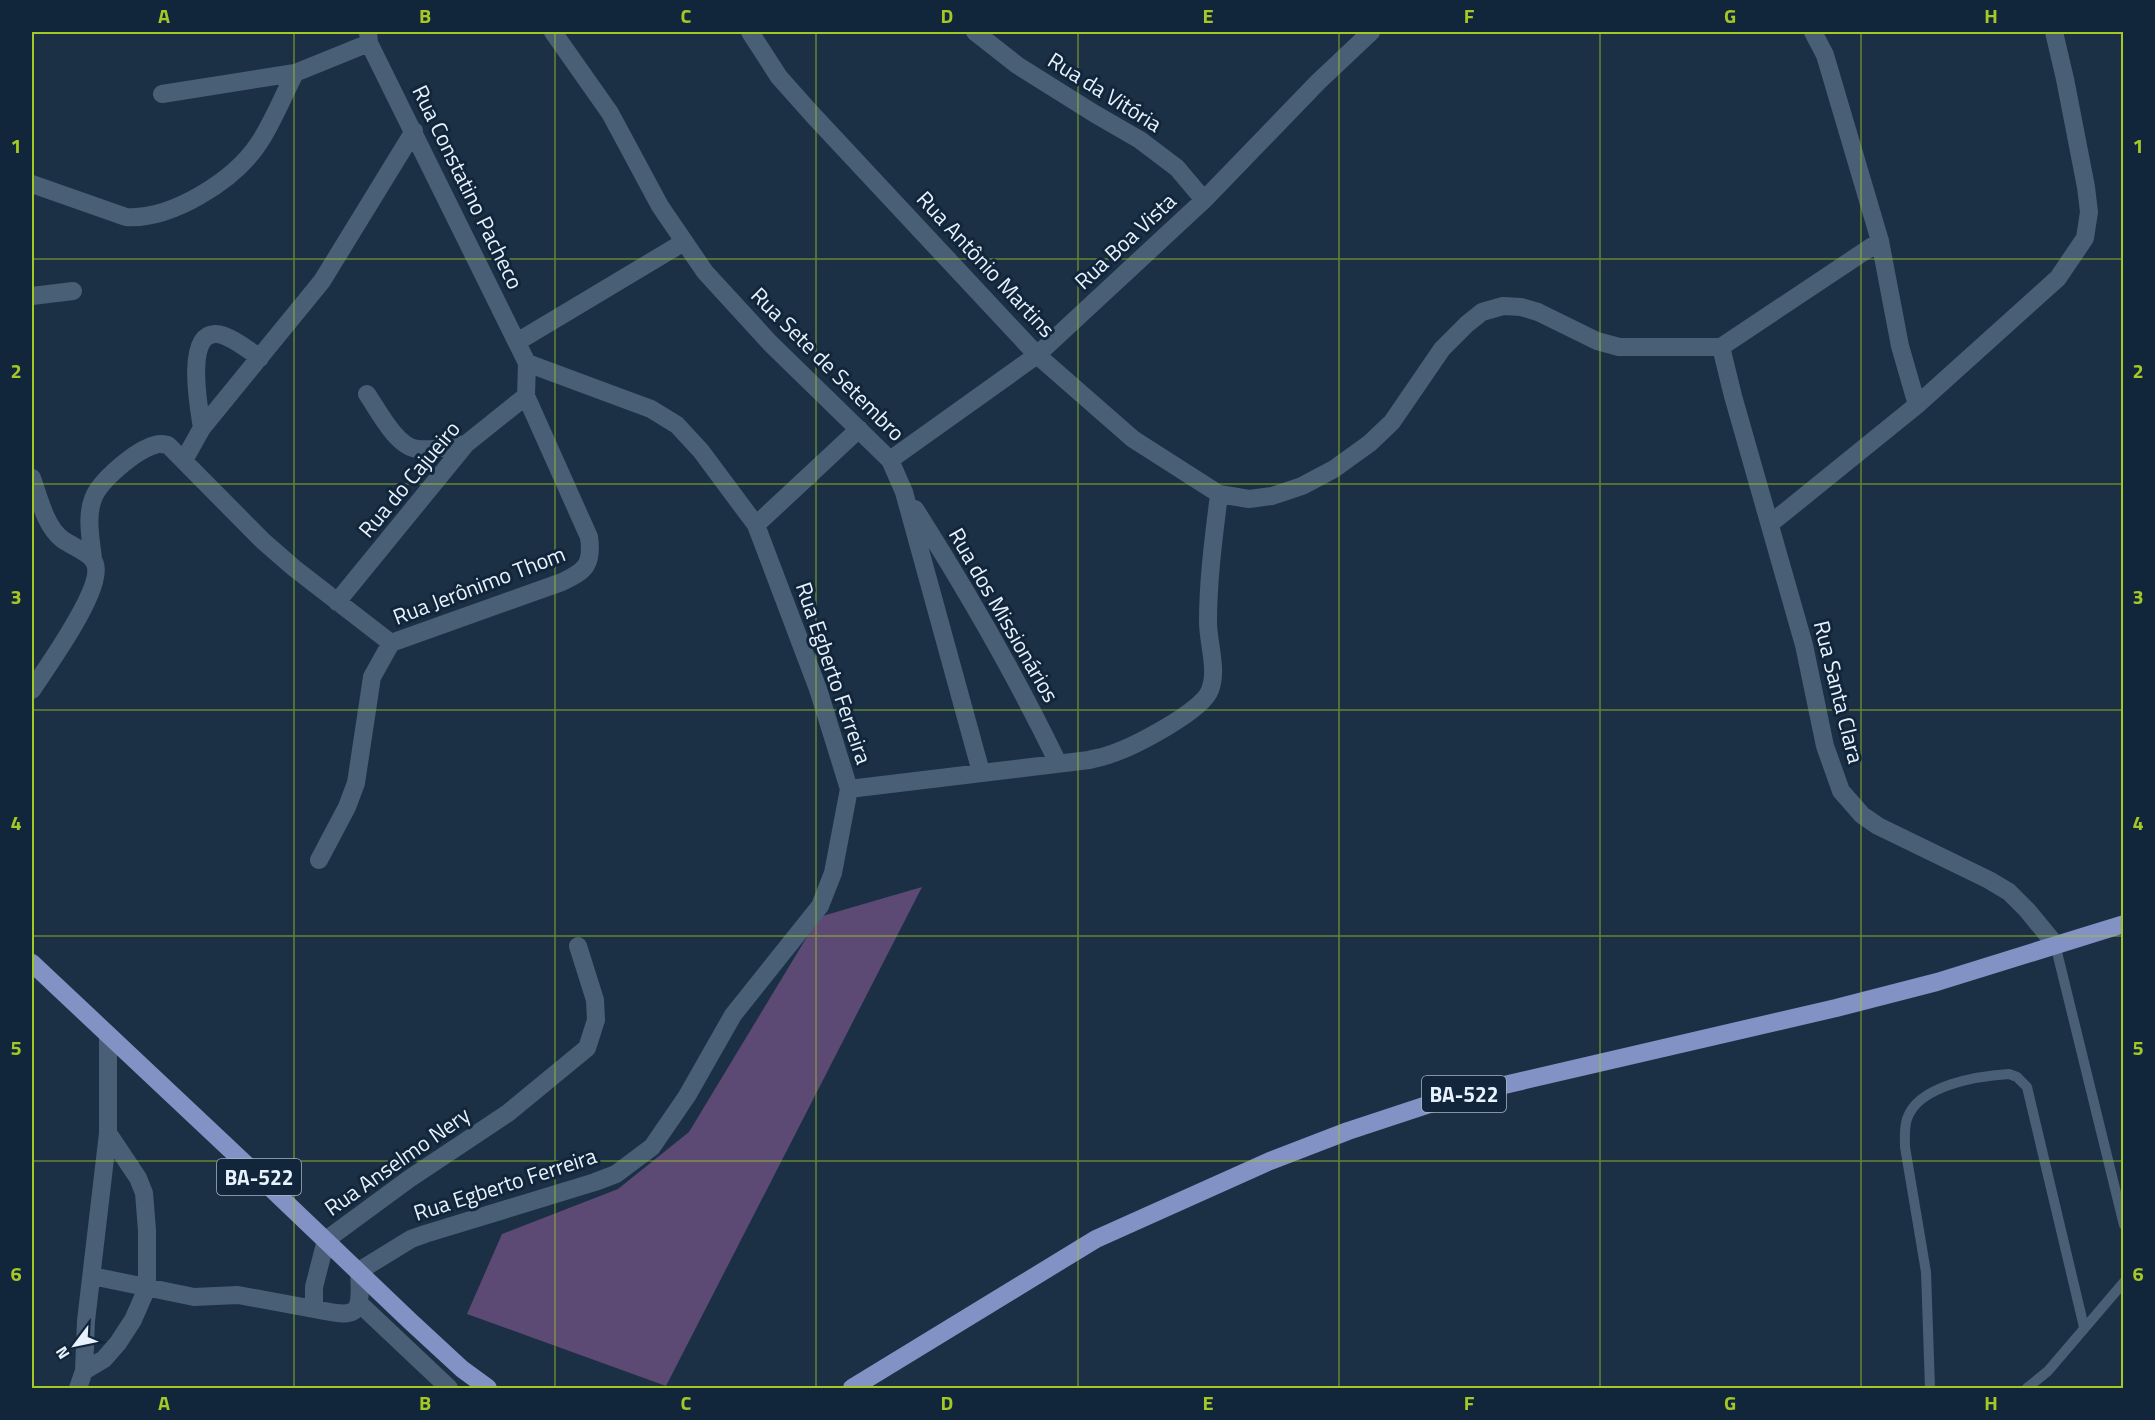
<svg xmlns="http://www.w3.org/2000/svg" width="2155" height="1420" font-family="'Titillium Web',sans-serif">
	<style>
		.green { fill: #5c4a75 }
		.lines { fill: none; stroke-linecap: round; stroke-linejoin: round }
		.lane { stroke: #495f76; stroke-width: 10 }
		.street { stroke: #495f76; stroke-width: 18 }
		.primary { stroke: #8392c5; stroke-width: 18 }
		.grid { fill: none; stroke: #a4c825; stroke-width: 1.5; stroke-opacity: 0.55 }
		.labels { text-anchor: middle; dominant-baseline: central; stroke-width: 6; stroke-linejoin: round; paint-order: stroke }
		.shield { fill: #12263b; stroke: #a8b5c3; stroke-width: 1.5 }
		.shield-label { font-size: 21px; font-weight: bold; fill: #e8f2fd }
		.street-label { font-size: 22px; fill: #e8f2fd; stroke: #12263b }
		.neatline { fill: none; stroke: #a4c825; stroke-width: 2 }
		.grid-label { font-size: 20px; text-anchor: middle; font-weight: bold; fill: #a4c825 }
	</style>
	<rect width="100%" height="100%" fill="#1c3045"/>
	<path class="green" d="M922 887 666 1386 467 1314 502 1234 618 1189 689 1132 819 917Z"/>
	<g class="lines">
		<path class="lane" d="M2055 944 2124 1225
			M1930 1388 1926 1272 1905 1147C1905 1138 1904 1128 1907 1119 1918 1085 1978 1076 2009 1074L2017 1077 2027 1087 2084 1327
			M2027 1388 2048 1371 2124 1282"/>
		<path class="street" d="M368 32 369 43 527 363 526 396 589 537C593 565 585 571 562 582L391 643
			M553 32 610 113 660 206 705 272 770 343 890 460 904 492 981 772
			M750 32 779 77 812 114 1037 355 1133 439 1219 494 1249 499 1272 496 1302 486 1334 469 1370 443 1392 422 1442 349 1467 324 1482 312 1503 306 1521 307 1538 312 1597 341 1619 347H1721
			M975 32 1017 65 1095 114 1140 140 1177 168 1204 200
			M1813 32 1825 55 1880 241 1900 346 1917 405
			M162 94 295 73 369 43
			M32 184 126 217C171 220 234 181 259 143 273 122 283 96 295 73
			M32 296 73 291
			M517 342 684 242
			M1721 347 1733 396 1804 645 1825 746 1841 791 1862 815 1878 826 1989 880 2009 892 2027 910 2055 944
			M1721 347 1880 241
			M367 394C378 410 397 448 418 449 433 451 450 446 466 444
			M202 428C199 409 185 335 215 334 227 333 250 351 260 358
			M184 460 202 428 322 281 414 131
			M890 460 1037 355 1204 200 1318 82 1371 32
			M32 478C39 497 45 526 62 539 71 546 87 551 93 560 110 582 45 669 32 690
			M915 509C967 591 1016 676 1058 763
			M1770 524 1917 405 2058 278 2085 238 2089 212 2086 187 2065 79 2054 32
			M756 525 859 429
			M93 559C91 540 86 517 93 499 99 481 136 450 155 445 159 443 163 444 168 445L263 541 294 568 391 643
			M337 602 466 444 526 396
			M849 789 1089 760C1096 758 1104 757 1111 754 1133 747 1203 711 1210 690 1218 670 1208 643 1208 622 1208 578 1214 536 1219 494
			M319 860 347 807 356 783 372 677 391 643
			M92 1276 194 1297 238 1295 314 1309V1287L326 1240 409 1179 508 1113 587 1048 596 1020 595 1000 578 946
			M360 1304 449 1388
			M314 1309C358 1318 362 1317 359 1271L411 1239 425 1234 595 1182 616 1174 652 1147 687 1096 733 1015 820 906 833 873 849 789 818 689 756 525 701 451 677 425 651 409 527 363
			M84 1371 104 1359 118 1343 133 1320 147 1288V1230L144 1193 138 1178 108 1133
			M78 1388 84 1371 86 1321 108 1133V1036"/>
		<path class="primary" d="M32 963 235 1154 410 1321 462 1369 488 1388
			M852 1388 1096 1239 1270 1161 1348 1131 1448 1098 1836 1008 1937 982 2124 924"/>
	</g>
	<path class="grid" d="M294 32V1388M555 32V1388M816 32V1388M1078 32V1388M1339 32V1388M1600 32V1388M1861 32V1388M32 259H2124M32 484H2124M32 710H2124M32 936H2124M32 1161H2124"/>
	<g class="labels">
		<g class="shield">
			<rect x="1422" y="1076" width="84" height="36" rx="4.5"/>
			<rect x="217" y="1159" width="84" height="36" rx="4.5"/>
		</g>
		<g class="shield-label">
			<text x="1464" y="1094">BA-522</text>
			<text x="259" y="1177">BA-522</text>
		</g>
		<g class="street-label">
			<text transform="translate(1105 92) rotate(32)">Rua da Vitória</text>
			<text transform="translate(468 187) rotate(64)">Rua Constatino Pacheco</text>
			<text transform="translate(1125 241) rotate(-43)">Rua Boa Vista</text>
			<text transform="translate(986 264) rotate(47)">Rua Antônio Martins</text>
			<text transform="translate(828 364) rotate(45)">Rua Sete de Setembro</text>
			<text transform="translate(409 479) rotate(-50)">Rua do Cajueiro</text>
			<text transform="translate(479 585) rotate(-21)">Rua Jerônimo Thom</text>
			<text transform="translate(1004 615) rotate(60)">Rua dos Missionários</text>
			<text transform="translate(834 673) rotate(71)">Rua Egberto Ferreira</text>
			<text transform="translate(1839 692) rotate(76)">Rua Santa Clara</text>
			<text transform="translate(397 1161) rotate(-35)">Rua Anselmo Nery</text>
			<text transform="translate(505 1184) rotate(-18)">Rua Egberto Ferreira</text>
		</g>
	</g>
	<rect width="2155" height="1420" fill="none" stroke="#12263b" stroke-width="66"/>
	<g transform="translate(75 1345) rotate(238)" stroke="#12263b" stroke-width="4.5" paint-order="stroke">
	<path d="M0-4.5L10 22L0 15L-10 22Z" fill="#e8f2fd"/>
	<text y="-9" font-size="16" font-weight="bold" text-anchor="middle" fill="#e8f2fd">N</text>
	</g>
	<rect x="33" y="33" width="2089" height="1354" class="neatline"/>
	<g class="grid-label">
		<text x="164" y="23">A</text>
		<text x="425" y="23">B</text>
		<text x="686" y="23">C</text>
		<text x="947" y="23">D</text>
		<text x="1208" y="23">E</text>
		<text x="1469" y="23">F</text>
		<text x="1730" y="23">G</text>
		<text x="1991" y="23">H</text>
		<text x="16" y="153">1</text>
		<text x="2138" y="153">1</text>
		<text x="16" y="378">2</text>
		<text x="2138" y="378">2</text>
		<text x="16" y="604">3</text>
		<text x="2138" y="604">3</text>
		<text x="16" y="830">4</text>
		<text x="2138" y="830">4</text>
		<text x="16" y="1055">5</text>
		<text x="2138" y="1055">5</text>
		<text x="16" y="1281">6</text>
		<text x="2138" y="1281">6</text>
		<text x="164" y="1410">A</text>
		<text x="425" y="1410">B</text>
		<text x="686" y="1410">C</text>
		<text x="947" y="1410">D</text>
		<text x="1208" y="1410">E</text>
		<text x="1469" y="1410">F</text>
		<text x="1730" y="1410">G</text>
		<text x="1991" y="1410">H</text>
	</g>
</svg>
